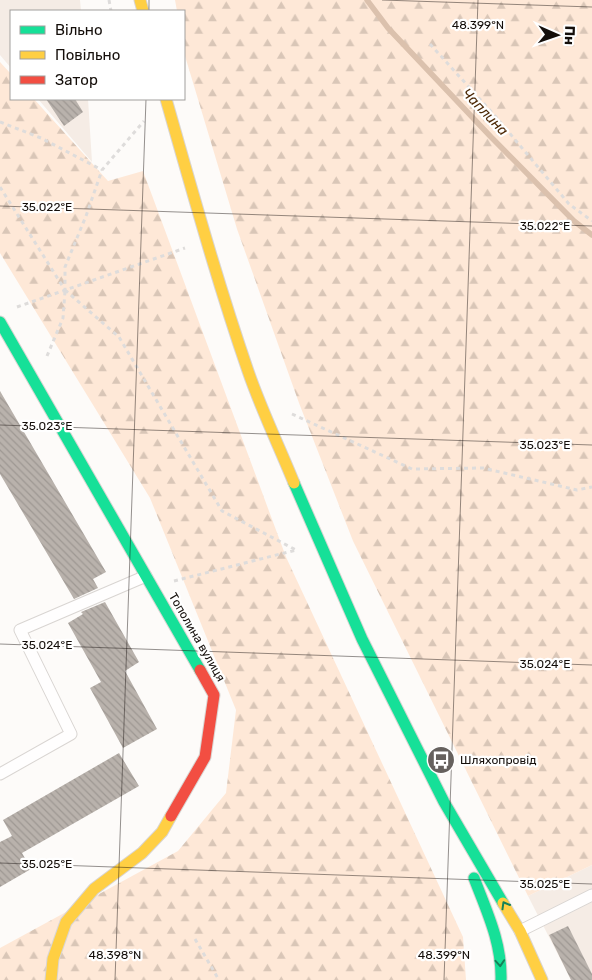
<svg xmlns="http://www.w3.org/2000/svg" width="592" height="980" font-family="Rubik,sans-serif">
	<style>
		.built { fill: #f5ece5 }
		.forest { fill: url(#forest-firs) }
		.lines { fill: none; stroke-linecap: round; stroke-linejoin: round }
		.stream { stroke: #dbc1ad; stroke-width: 5.5 }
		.building { fill: url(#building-back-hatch) }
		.lane-casing { stroke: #d9d5d2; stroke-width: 13 }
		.fast-casing { stroke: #d9d5d2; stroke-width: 13 }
		.slow-casing { stroke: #d9d5d2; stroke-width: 13 }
		.jam-casing { stroke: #d9d5d2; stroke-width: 13 }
		.path { stroke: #dedcdb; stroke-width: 3; stroke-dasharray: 4 4; stroke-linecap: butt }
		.lane { stroke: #fffefe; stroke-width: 11 }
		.fast { stroke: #16e098; stroke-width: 11 }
		.slow { stroke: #ffcf43; stroke-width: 11 }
		.jam { stroke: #f24e42; stroke-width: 11 }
		.oneway { stroke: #158258 }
		.ticks { fill: none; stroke: #140e0a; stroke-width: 1; stroke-opacity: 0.45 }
		.labels { text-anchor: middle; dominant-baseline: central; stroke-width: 4.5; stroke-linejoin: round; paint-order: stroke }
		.street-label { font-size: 12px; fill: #140e0a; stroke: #fff }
		.poi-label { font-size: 12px; fill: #140e0a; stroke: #fff; text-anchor: start }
		.water-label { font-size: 14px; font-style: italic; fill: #4d2906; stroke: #fff }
		.ticks-label { font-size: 12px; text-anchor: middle; fill: #140e0a; stroke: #fff; stroke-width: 4.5; stroke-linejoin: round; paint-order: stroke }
	</style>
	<defs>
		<pattern id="forest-firs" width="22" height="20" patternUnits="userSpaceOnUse" patternTransform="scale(1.25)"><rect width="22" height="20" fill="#fee8d7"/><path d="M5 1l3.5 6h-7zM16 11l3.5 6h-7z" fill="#d9c6b7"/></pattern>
		<pattern id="building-back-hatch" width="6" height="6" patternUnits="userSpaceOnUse" patternTransform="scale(1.25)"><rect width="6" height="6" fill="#b9b2ac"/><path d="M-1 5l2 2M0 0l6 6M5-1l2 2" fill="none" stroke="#9e9893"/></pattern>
	</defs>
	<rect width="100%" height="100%" fill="#fdfbf9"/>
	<path class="built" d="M0 0H80L81 11H11V68L0 55Z
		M38 99H88L92 162Z
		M592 865V980H571L528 896Z"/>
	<path class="forest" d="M175 0H592V865L528 896 353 541 299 403 237 229 185 56 184 50V11H177Z
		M0 62 11 74V99H34L108 181 143 171 286 557 463 937 466 980H0V948L178 851 226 793 236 710 150 498 0 253Z"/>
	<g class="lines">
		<path class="stream" d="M367 0 388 28 491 137 574 221 592 235"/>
	</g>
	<path class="building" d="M46 99H75L83 112 64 126Z
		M0 391 106 572 93 579 98 588 74 599 0 474Z
		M105 602 139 662 125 671 157 729 123 748 90 688 101 682 68 623 83 614 81 612Z
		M119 753 139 786 22 853 31 869 0 887V842L12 836 3 820Z
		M568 926 592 974V980H571L549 935Z"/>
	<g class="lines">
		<g class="lane-casing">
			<path id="lane" d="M0 774 71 734 20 630 146 576
				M520 931 592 895"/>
		</g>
		<g class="fast-casing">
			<path id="fast" d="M0 322 200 670
				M294 483 362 639 444 802 503 903
				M474 878C487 912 502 943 501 980"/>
		</g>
		<g class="slow-casing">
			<path id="slow" d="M140 0 143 11
				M166 99C192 190 217 281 248 371 261 409 279 446 294 483
				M503 903 520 931 542 980
				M51 980 53 959 66 922 94 889 142 853 162 832 171 816"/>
		</g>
		<g class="jam-casing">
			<path id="jam" d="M171 816 205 757 214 695 200 670"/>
		</g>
		<path class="path" d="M109 0 111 11
			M430 44 496 117 569 204 592 221
			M0 122 41 138 102 170
			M0 187 65 290V267L86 216 102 170 144 121
			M65 290 119 337 222 511 296 550
			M17 307 185 248
			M47 356 63 318 65 291
			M292 414 412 469 483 468 577 490 592 487
			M174 581 296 550
			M195 939 219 980"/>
		<use href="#lane" class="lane"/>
		<use href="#fast" class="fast"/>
		<use href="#slow" class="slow"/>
		<use href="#jam" class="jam"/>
	</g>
	<defs><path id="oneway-chevron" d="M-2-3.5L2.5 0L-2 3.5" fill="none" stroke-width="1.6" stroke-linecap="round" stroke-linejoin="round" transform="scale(1.25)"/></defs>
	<g class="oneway">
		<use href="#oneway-chevron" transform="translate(505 905) rotate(-120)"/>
		<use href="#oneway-chevron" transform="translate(500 963) rotate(86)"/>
	</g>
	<path class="ticks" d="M382 0 592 7M149 11V0M0 206 592 226M0 425 592 445M0 644 592 665M0 863 592 884M115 980 146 99M444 980 478 0"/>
	<defs>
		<g id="bus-disc" transform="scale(1.4375)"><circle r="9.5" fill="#66615e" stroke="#fff"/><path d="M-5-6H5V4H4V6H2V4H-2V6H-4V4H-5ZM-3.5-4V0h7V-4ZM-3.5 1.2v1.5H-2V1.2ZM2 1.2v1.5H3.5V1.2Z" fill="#fff"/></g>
	</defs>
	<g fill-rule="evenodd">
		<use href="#bus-disc" x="441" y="760"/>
	</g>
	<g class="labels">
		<g class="street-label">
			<text transform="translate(197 637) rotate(60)">Тополина вулиця</text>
		</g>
		<g class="poi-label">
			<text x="460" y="760">Шляхопровід</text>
		</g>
		<g class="water-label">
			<text transform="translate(485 112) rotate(46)">Чаплина</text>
		</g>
	</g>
	<g class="ticks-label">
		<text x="478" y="29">48.399°N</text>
		<text x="47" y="211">35.022°E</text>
		<text x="545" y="230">35.022°E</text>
		<text x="47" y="430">35.023°E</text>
		<text x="545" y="449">35.023°E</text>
		<text x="47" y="649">35.024°E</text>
		<text x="545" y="668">35.024°E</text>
		<text x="47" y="868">35.025°E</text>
		<text x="545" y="888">35.025°E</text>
		<text x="115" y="959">48.398°N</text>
		<text x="444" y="959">48.399°N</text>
	</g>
	<rect x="10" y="10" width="175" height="90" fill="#ffffff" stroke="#a19f9d"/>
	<rect x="20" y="26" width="25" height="8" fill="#16e098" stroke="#a19f9d"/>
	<text x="55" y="35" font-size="15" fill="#140e0a">Вільно</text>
	<rect x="20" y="51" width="25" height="8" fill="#ffcf43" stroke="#a19f9d"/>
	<text x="55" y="60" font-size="15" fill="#140e0a">Повільно</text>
	<rect x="20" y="76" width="25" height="8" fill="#f24e42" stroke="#a19f9d"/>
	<text x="55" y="85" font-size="15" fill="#140e0a">Затор</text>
	<g transform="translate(557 35) rotate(92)" stroke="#ffffff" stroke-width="4" paint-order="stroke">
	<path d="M0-4L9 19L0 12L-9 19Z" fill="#140e0a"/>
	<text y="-8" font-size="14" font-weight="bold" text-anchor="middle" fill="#140e0a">Пн</text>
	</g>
</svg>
